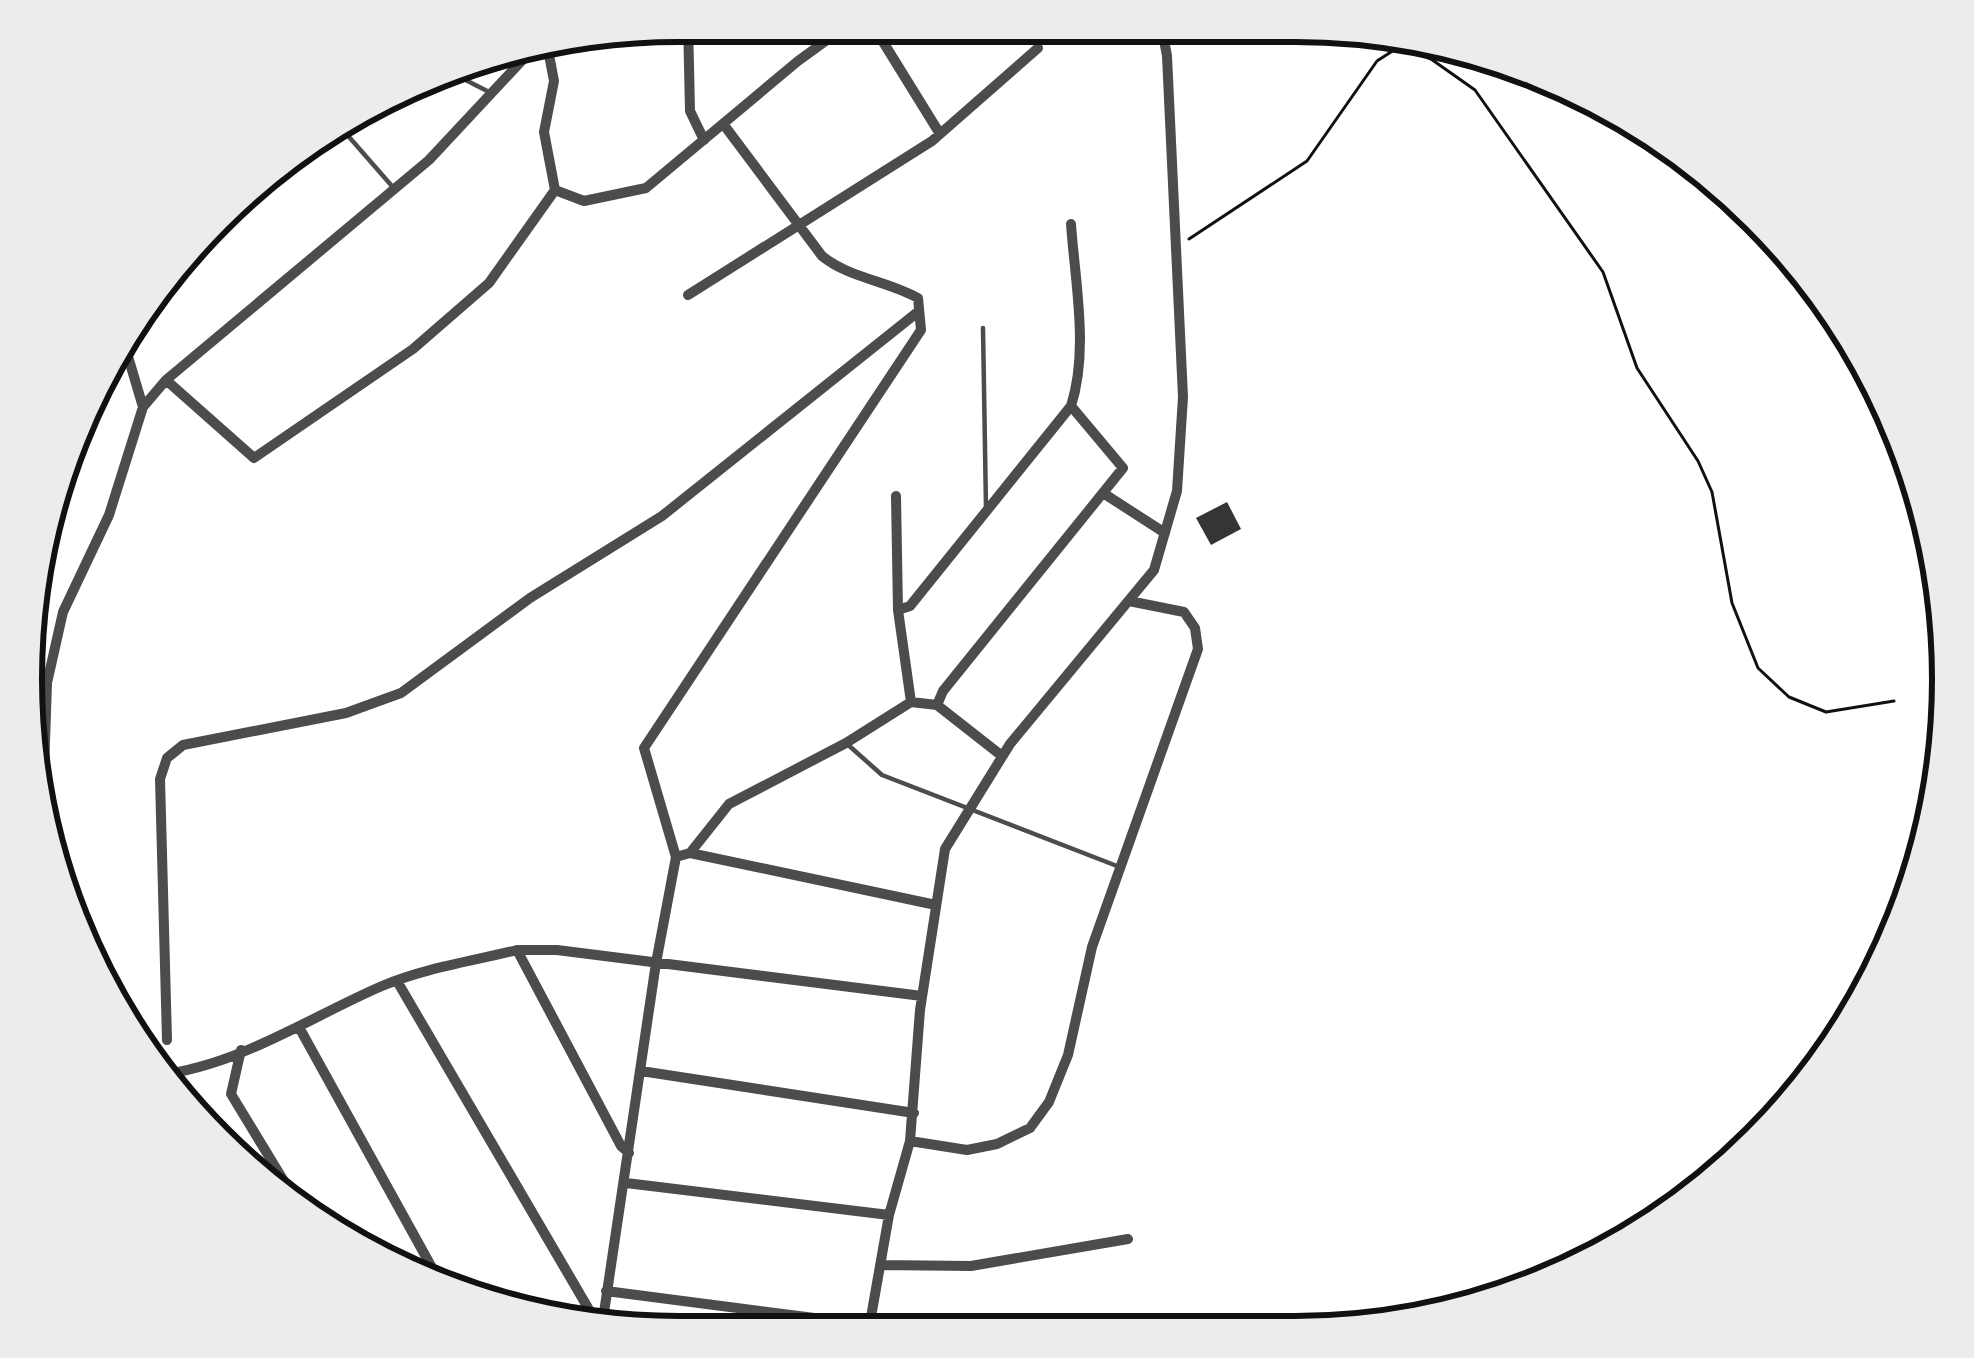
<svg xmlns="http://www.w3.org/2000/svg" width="1974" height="1358" font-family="'Titillium Web',sans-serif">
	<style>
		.building { fill: #353535 }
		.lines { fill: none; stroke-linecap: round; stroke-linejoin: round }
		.path { stroke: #111; stroke-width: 3 }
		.service { stroke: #4c4c4c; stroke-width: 4.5 }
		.minor { stroke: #4c4c4c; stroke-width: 10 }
		.rim { fill: none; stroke: #111; stroke-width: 6 }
	</style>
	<rect width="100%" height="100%" fill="#fff"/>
	<path class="building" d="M1227 502 1241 529 1211 545 1196 518Z"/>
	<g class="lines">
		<path class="path" d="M1393 33 1394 49
			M1189 239 1307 161 1377 61 1394 50 1405 49 1431 59 1475 90 1603 272 1637 368 1698 461 1712 492 1732 603 1758 668 1789 697 1826 712 1894 701"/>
		<path class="service" d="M448 71 491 93
			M336 122 391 185
			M983 328 986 508
			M846 743 882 775 1117 866"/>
		<path class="minor" d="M688 21 690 111 704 140
			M872 24 940 134
			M555 190 584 201 646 188 798 61 849 24
			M688 295 932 141 1038 48
			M124 343 143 407
			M166 380 254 458 413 349 489 283 555 190 544 132 554 81 546 39
			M1103 493 1165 533
			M896 496 898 610 911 702
			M898 610 910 606 1071 406C1089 350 1075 282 1071 224
			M937 705 943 691 1123 468 1071 406
			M42 831 47 683 63 612 109 515 143 407 166 380 429 160 542 39
			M690 853 936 905
			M676 857 690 853 729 804 846 743 911 702 937 705 1002 756
			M517 950H557L922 996
			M397 981 598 1325
			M300 1029 441 1284
			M167 1040 160 779 167 758 183 745 346 713 401 693 530 598 662 516 919 311
			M241 1050 231 1094 293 1196
			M641 1071 914 1113
			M159 1075C240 1065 310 1017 382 986 424 968 473 961 517 950L621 1146 629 1153
			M910 1141 967 1150 997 1144 1030 1128 1049 1102 1068 1055 1092 947 1198 649 1195 628 1184 612 1129 601
			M626 1183 889 1215
			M880 1265 971 1266 1128 1239
			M606 1291 869 1325
			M602 1326 656 963 676 857 644 748 921 330 918 298C886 280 851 279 822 256L724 125
			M868 1334 889 1215 910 1141 920 1010 945 849 1010 744 1154 570 1177 491 1183 397 1167 56 1162 29"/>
	</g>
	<path d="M0 0H1974V1358H0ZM679 42H1295A637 637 0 0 1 1932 679V679A637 637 0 0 1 1295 1316H679A637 637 0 0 1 42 679V679A637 637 0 0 1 679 42Z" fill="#ececec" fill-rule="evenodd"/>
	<path class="rim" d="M679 42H1295A637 637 0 0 1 1932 679V679A637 637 0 0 1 1295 1316H679A637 637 0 0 1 42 679V679A637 637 0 0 1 679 42Z"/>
</svg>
